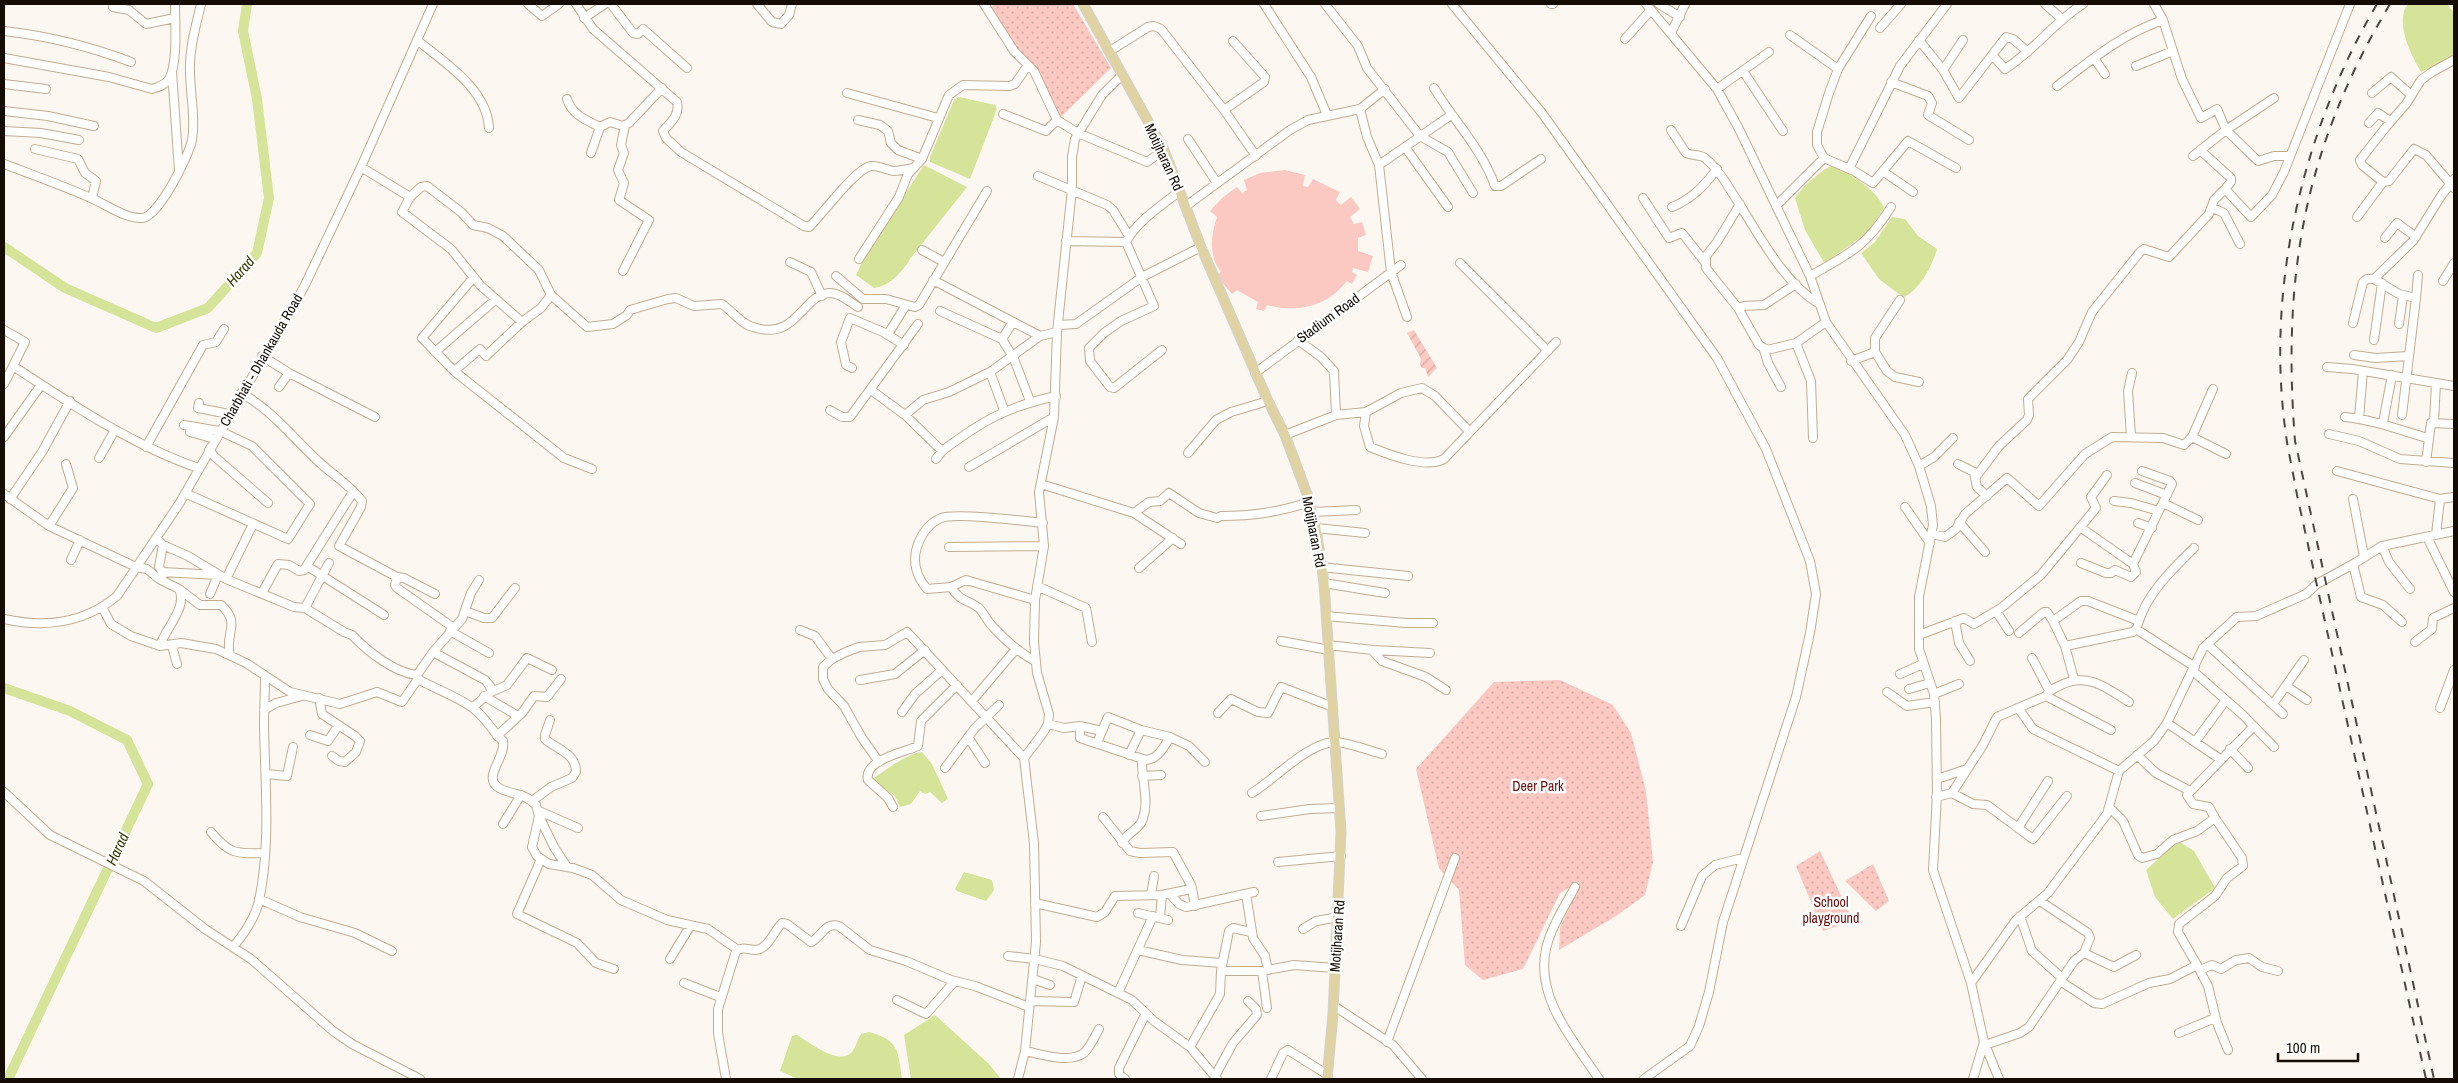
<svg xmlns="http://www.w3.org/2000/svg" width="2458" height="1083" font-family="'Archivo Narrow',sans-serif">
	<style>
		.park { fill: url(#park-dots) }
		.garden { fill: url(#garden-furrows) }
		.pitch { fill: #fbc8c2 }
		.water { fill: #d5e498 }
		.lines { fill: none; stroke-linecap: round; stroke-linejoin: round }
		.river { stroke: #d5e498; stroke-width: 10 }
		.minor-casing { stroke: #c3ad91; stroke-width: 10 }
		.major-casing { stroke: #d5d3d2; stroke-width: 11 }
		.minor { stroke: #fff; stroke-width: 8 }
		.major { stroke: #dfd2a3; stroke-width: 9 }
		.rail { stroke: #4f473f; stroke-width: 2; stroke-dasharray: 9 9; stroke-linecap: butt }
		.labels { text-anchor: middle; dominant-baseline: central; stroke-width: 5; stroke-linejoin: round; paint-order: stroke }
		.street-label { font-size: 14px; fill: #150d04; stroke: #fff }
		.park-label { font-size: 14px; fill: #6c0b0c; stroke: #fff }
		.water-label { font-size: 15px; font-style: italic; fill: #373f03; stroke: #fff }
	</style>
	<defs>
		<pattern id="park-dots" width="8" height="8" patternUnits="userSpaceOnUse" patternTransform="scale(1.25)"><rect width="8" height="8" fill="#fbc8c2"/><path d="M2 2h.1M6 6h.1" fill="none" stroke="#d6aba5" stroke-width="1.8" stroke-linecap="round"/></pattern>
		<pattern id="garden-furrows" width="10" height="10" patternUnits="userSpaceOnUse" patternTransform="scale(1.25)"><rect width="10" height="10" fill="#fbc8c2"/><path d="M-1 1l2-2M0 10L10 0M9 11l2-2" fill="none" stroke="#d6aba5"/></pattern>
	</defs>
	<rect width="100%" height="100%" fill="#fcf7f1"/>
	<path class="park" d="M996 4H1073L1111 68 1060 118 1037 70 1017 48 991 7Z
		M1560 680 1613 705 1631 733 1646 791 1653 862 1645 895 1616 916 1559 950 1560 928 1580 881 1560 893 1523 969 1483 980 1465 965 1459 890 1439 868 1416 769 1494 682Z
		M1820 851 1853 921 1823 931 1796 866Z
		M1873 864 1889 901 1876 911 1845 881Z"/>
	<path class="garden" d="M1414 330 1437 368 1428 377 1425 368H1422L1420 365 1421 359 1407 333Z"/>
	<path class="pitch" d="M1285 170 1305 175 1303 186 1308 187 1313 179 1340 192 1336 200 1341 205 1351 197 1360 209 1350 217 1354 224 1362 222 1366 235 1358 238V251L1373 256 1368 272 1353 268 1352 272 1357 275 1352 284 1347 281C1327 307 1297 313 1267 305L1264 311 1256 309 1258 302 1237 290 1232 294 1216 276 1221 272C1208 256 1211 235 1217 217L1210 211 1222 198 1237 187 1242 193 1247 190 1244 180 1260 173Z"/>
	<path class="water" d="M2408 4H2447L2454 13V57L2421 72C2411 55 2394 21 2408 4Z
		M959 97 995 105 997 109 970 179 930 162V157L954 100Z
		M924 165 967 187 910 259C902 272 890 286 874 288L856 275 866 254Z
		M1835 165C1852 176 1876 189 1884 208L1868 232 1826 262 1823 261 1805 230 1795 198C1800 189 1825 166 1835 165Z
		M1892 217 1905 219 1918 236 1937 249C1933 264 1919 292 1903 297L1879 279 1861 253 1875 242Z
		M922 752 932 764 948 799 942 803 930 792 925 794 920 791 911 804 900 807 895 796 872 780C883 771 909 753 922 752Z
		M2178 841 2194 851 2215 888 2173 919 2155 897 2146 870Z
		M964 872 992 880 994 890 986 901 957 891 955 889Z
		M935 1015 989 1064 1001 1079H911L904 1035Z
		M869 1032C899 1040 898 1051 902 1079H798L780 1071 792 1036 797 1035C810 1043 839 1066 852 1052 856 1047 857 1040 861 1034Z"/>
	<g class="lines">
		<path class="river" d="M4 247 65 288 156 328 208 308 257 253 269 198 257 99 243 31 247 4
			M4 688 70 711 127 740 148 784 8 1079"/>
		<g class="minor-casing">
			<path id="minor" d="M528 4 542 16 559 4
				M576 4 593 29 677 102C680 115 671 122 663 131L666 138 681 152 804 226 809 227C823 214 855 169 871 166 879 165 885 170 894 171 900 171 907 169 913 168
				M611 4 633 33 638 34 643 29 687 68
				M757 4 772 22 781 24 789 15 792 4
				M984 4 1014 51 1034 71 1057 120 1078 133 1147 162 1164 150
				M1264 4 1311 77 1327 115
				M1325 4 1358 46 1367 68 1420 136 1448 152 1473 193
				M1452 4 1542 113 1717 358 1766 449 1810 561 1816 594 1810 633 1796 697 1723 922 1709 992 1699 1026 1690 1046 1644 1079
				M1551 4H1553
				M1646 4 1717 89 1739 129 1810 276 1826 322 1905 435 1919 466 1931 506 1933 525 1919 597V649L1934 694 1936 719 1937 794 1933 870 1971 983 1984 1042 1999 1079
				M1659 4 1680 17
				M2045 4 2062 19
				M2154 4 2163 20 2182 79 2201 118 2217 109 2226 130 2258 161 2274 156H2289
				M113 7 129 10 146 24 175 18
				M1871 16 1838 69 1829 93 1817 132V145L1824 158 1854 171 1873 183 1908 141 1956 168
				M584 18 605 4
				M1880 28 1901 4
				M4 31C48 36 89 46 131 62
				M1671 33 1685 4
				M1790 35 1838 69
				M1625 39 1651 10
				M417 40C445 63 487 89 489 128
				M1919 40 1943 70 1959 98 2006 37 2013 39 2028 52
				M1110 51 1148 27 1154 26 1161 29 1224 110 1256 156
				M1992 55 2005 69C2034 51 2054 22 2083 4
				M4 58 109 77 152 89C159 87 165 85 169 79 178 64 175 22 175 4
				M2094 58 2105 74
				M2136 66 2173 51
				M1943 70 1963 40
				M1743 71 1783 131
				M172 72 179 170
				M1891 82 1928 96 1932 103 1928 115 1969 140
				M4 84 46 89
				M2057 86C2091 60 2122 34 2163 20
				M1434 88C1454 121 1482 149 1495 186H1501L1541 159
				M1717 89 1769 52
				M847 93 938 118
				M2372 93 2391 77 2411 95
				M567 99C572 115 586 120 600 127L610 122 623 126 629 123 662 88
				M1360 109 1367 137 1379 165 1391 272 1407 317
				M1224 110 1264 82 1265 77 1233 41
				M4 111 48 116 94 126
				M1003 114 1046 131 1057 120
				M858 120 880 125 888 131 891 143 898 150 922 159
				M2369 123 2378 113 2390 121
				M1671 130 1686 153C1692 156 1699 154 1705 158 1717 168 1725 181 1733 194 1756 229 1782 282 1818 303
				M4 131 41 133 79 140
				M1188 139 1217 183
				M1405 147 1448 207
				M35 149 78 159 85 173 96 181 92 198
				M2200 150 2231 178V182L2225 189
				M591 153 600 127
				M2193 156 2226 130 2274 98
				M4 164C33 175 64 186 93 199 107 205 126 219 142 218 158 218 189 156 192 140 196 118 190 94 190 71 189 49 196 26 201 4
				M1379 165 1451 115
				M361 167 410 197 402 212 451 249 481 286 522 322 541 308 551 295 587 327 613 324 627 315 630 310 668 299 676 298 694 306 722 304C732 311 741 324 753 327 797 342 802 294 830 293 840 293 850 302 858 307
				M1849 169 1900 66 1947 4
				M1884 172 1913 192
				M1038 176 1107 205 1113 210 1129 236
				M2383 182 2362 165 2360 160 2386 127 2406 104 2421 80 2432 72 2454 60
				M410 197 421 187 427 186 461 212 473 225 488 228 503 236 539 270 551 295
				M1643 198 1669 238 1682 233 1705 262
				M1740 204 1717 242 1706 256V268L1738 308 1759 345 1767 350 1796 343 1826 322
				M1186 206 1290 130 1308 120 1360 109 1385 89
				M1776 206 1824 158
				M1672 207C1692 199 1704 186 1717 169
				M2213 208 2224 213 2240 244
				M2357 217 2383 182 2389 181 2414 149 2426 155 2454 188
				M2385 238 2397 223 2416 237
				M1066 241 1126 242C1137 221 1162 205 1180 191
				M1126 242 1154 306 1121 321 1104 333 1089 348 1090 361 1110 387 1114 388 1162 350
				M922 250 944 262
				M859 259 899 197 908 174 922 159 949 95 963 85 1009 86 1015 84 1028 65
				M790 262 811 272 822 296
				M1460 263 1548 351
				M623 271 649 220 619 200 624 183 618 170 624 153 621 145 625 125
				M836 276 863 299H886L915 307 919 305 987 191
				M1810 276C1849 254 1867 246 1891 207
				M474 277 422 338 454 371 564 458 592 469
				M2374 279 2399 294 2416 298 2402 415
				M933 280 1040 336 1057 332
				M2443 281 2454 263
				M2416 298 2418 275
				M1900 300 1875 338V352L1887 371 1895 377 1919 382
				M1738 308 1744 306 1764 305 1796 284
				M940 311 1002 339
				M1013 322 1002 339 1014 359 1030 401
				M2353 323 2363 282 2367 279H2374L2413 241 2441 196 2454 179
				M2399 324 2403 296
				M1058 325 1076 324 1142 277 1201 247
				M4 330 25 342 4 384
				M888 334 906 305
				M1298 340 1321 357 1334 371 1336 415
				M2374 340 2382 283
				M1796 343 1811 381 1813 438
				M1764 350 1768 363 1781 387
				M435 352 495 300
				M2354 355 2376 358 2408 356
				M262 356 289 373 375 417
				M1851 361 1875 352
				M13 366C71 404 132 445 198 468
				M2327 367 2352 369 2454 386
				M852 368 846 365 841 342 850 318 883 332 904 345
				M454 371 480 349 486 356 522 322
				M1255 373 1401 265
				M279 387 289 373
				M871 390 905 415 942 451
				M241 393C271 409 294 439 319 462 333 475 350 485 362 501L361 507 339 546 397 577 404 578 435 594
				M199 403 198 408 229 414
				M830 410 842 417H850L918 324
				M1004 410 990 372 1040 336
				M1366 412 1364 426 1370 447C1390 455 1425 469 1444 459L1556 342
				M905 415 923 400 949 392 990 372
				M2345 417C2374 420 2400 430 2427 438
				M2359 418 2363 371
				M2434 422 2436 383
				M2383 423 2392 375
				M184 425 219 431
				M190 432 215 439
				M2329 434 2359 441 2400 459 2454 463
				M1285 435 1336 415 1366 412 1401 393 1422 388 1435 396 1470 432
				M2131 436 2128 391 2132 373
				M4 437 41 385
				M2192 437 2213 389
				M146 447 203 345 216 342 224 329
				M211 447 209 450 215 457 268 503
				M1188 453 1216 420 1231 412 1268 401
				M99 458 115 430
				M936 459 942 451C982 421 1006 407 1056 396
				M2426 462 2431 423 2454 424
				M1958 464 1974 472 1977 487 1987 496
				M1919 466 1934 457 1953 438
				M969 467 1054 417
				M2337 471 2440 499 2454 497
				M1975 478 1999 446 2027 420 2029 415 2028 399 2067 360 2079 342 2092 312 2140 252 2144 249 2169 257 2209 214 2214 200 2225 189 2251 217 2272 195 2284 172 2350 4
				M2135 483 2167 495
				M1041 484 1134 513 1181 544
				M185 493 288 539 310 504 252 446 220 431
				M4 494 49 526 136 567 147 569 159 579 179 589C188 608 165 628 160 646
				M10 499 42 452 70 401
				M2353 499 2364 556
				M2114 501 2131 503 2159 511
				M2163 503 2198 520
				M1905 507 1930 543
				M1312 512 1356 510
				M1134 513 1149 502 1160 501 1169 493 1199 513 1217 518 1221 516C1254 516 1278 512 1310 502
				M1959 522 1985 552
				M2138 523 2152 528
				M49 526 73 488 66 464
				M2080 527 2133 564 2172 484 2170 481 2142 471
				M1316 528 1365 533
				M1932 534 1945 537 1956 529 1965 514 2007 478 2039 506 2085 454 2112 437 2163 438 2184 445 2192 437 2226 454
				M2436 535 2440 499
				M2427 537 2454 592
				M156 538 163 545 188 556 226 579 294 607 305 608 344 632 352 635C367 651 395 673 417 675L433 652 462 619 471 593 479 580
				M163 545 159 567 164 574
				M2382 546 2389 562 2410 589
				M949 547 1044 546
				M71 560 80 540
				M2081 563 2106 573H2111L2115 570 2131 577 2136 572 2133 564
				M307 566 384 615
				M1321 567 1408 576
				M1139 568 1173 538
				M162 572 218 575 210 594
				M397 577 395 585 397 588 454 628
				M226 579 253 524
				M1324 583 1385 593
				M1037 586 1086 608 1092 642
				M951 587 927 589C917 577 912 562 917 547 921 535 929 523 941 518 954 512 1025 521 1043 523
				M179 589 200 605H221C242 624 224 633 230 655
				M262 593 278 564 289 565 299 571 304 570 353 492
				M102 607 111 624 131 636 160 646 181 643 216 649 246 663 290 692 340 704 377 692 402 702 418 679
				M305 608 329 563
				M465 611 484 618H492L515 588
				M1996 611 2009 631
				M1326 616 1406 623H1433
				M4 619C45 628 83 624 117 596L179 504 304 287 361 167 433 4
				M1955 621 1959 643 1970 661
				M2053 621 2065 646 2074 679
				M2402 622 2383 605 2361 597 2354 568 2355 563 2382 546 2454 531
				M2138 624C2147 593 2172 570 2194 548
				M800 630 815 636 832 659
				M450 631 489 653
				M2019 633 2044 612H2047L2053 621 2081 601H2088L2139 621
				M1919 635 1964 618 1974 624 2001 608 2041 575 2096 508 2091 497 2107 475
				M1281 641 1329 650
				M2415 642 2432 629 2433 618 2454 608
				M2207 644 2283 714
				M1328 645 1373 650 1430 653
				M172 646 177 664
				M2065 646 2133 632 2136 629 2195 667
				M1372 650 1382 661 1426 677 1446 690
				M433 652 485 680 490 686 491 692
				M2032 658 2049 690
				M1035 661C1020 653 1005 640 993 627 987 621 984 613 979 608 968 599 961 603 951 587L966 580 1035 600
				M2193 671 2243 715 2274 747
				M1900 674 1923 664
				M417 675 418 679C433 688 461 698 474 709 486 718 492 731 503 741 505 753 495 764 493 775 490 791 513 792 523 796 528 798 532 801 536 805L539 816 532 847 537 856 549 864 573 868 592 875 621 900 667 920 708 929 738 950
				M860 680 895 674 925 650
				M2286 686 2307 700
				M1909 689 1930 683
				M1887 692 1907 706 1935 702
				M1934 694 1959 684
				M484 696 518 716
				M2046 696 2111 730
				M319 698 322 714 355 736 360 741 356 752 345 762 339 761 332 756
				M972 701 1016 649
				M2273 704 2304 660
				M473 707 491 692 507 685 527 658 552 670
				M2440 708 2454 670
				M2019 709 2033 729 2119 771
				M264 710 276 703 302 696
				M902 712 915 694 942 670
				M1218 713 1231 699 1258 712 1268 713 1281 687 1333 707
				M2167 723 2220 759
				M1048 724 1064 728 1080 726V738L1146 760C1158 759 1164 747 1170 737L1189 746 1205 762
				M1080 726 1102 731 1097 743
				M1141 730 1170 737
				M1102 731 1108 717 1141 730 1129 755
				M310 735 328 741 338 726
				M497 736 522 713 534 696 547 697 561 679
				M968 737 985 763
				M2195 742 2226 700
				M2230 749 2248 768
				M2137 755 2156 773 2190 791
				M1024 758 1043 733 1048 724 1049 714 1037 673 1034 642 1035 600 1044 546 1039 492 1054 417 1057 332 1072 189V157L1075 139 1102 95 1122 75
				M879 762 862 738 844 706 828 689 823 679V667L832 659 846 652 859 647 885 645 907 632 1024 758 1034 843 1036 942 1025 1051 1018 1079
				M945 768 975 728 999 705
				M266 774 287 776 293 747
				M1142 776 1161 775
				M1937 779 1967 769
				M4 792 50 835 144 881 205 929 251 959 333 1031 352 1044 420 1079
				M1252 793C1276 778 1306 745 1333 742 1345 741 1370 751 1382 754
				M1952 793 1973 804 1987 805 2033 839 2067 796
				M1936 797 1952 793 1983 745 1997 717 2046 696C2050 689 2055 688 2061 685 2088 672 2107 688 2129 702
				M532 801 551 787 572 778 576 772C577 754 556 749 545 739V735L550 720
				M893 807 888 798 868 780C863 760 905 752 918 746L921 721 957 685
				M2110 808 2123 821 2138 855 2142 858 2157 854 2173 840 2197 831 2215 818 2242 858 2243 866 2227 878 2215 896 2179 924 2178 932 2197 965
				M539 811 578 828
				M539 816 554 847 567 867
				M1261 816 1310 809 1339 808
				M2215 818 2209 807 2193 804 2187 795 2254 726
				M503 824 521 795
				M2018 828 2048 781
				M211 832C229 854 236 854 264 853
				M1122 843C1127 833 1136 831 1141 823 1151 803 1141 780 1142 759
				M541 859 517 914 577 943 596 963 614 969
				M1278 862 1341 856
				M1575 887C1565 906 1551 927 1546 949 1535 998 1574 1041 1599 1079
				M1192 888 1195 906
				M1170 894 1179 904 1186 907 1254 892
				M1246 894 1253 938 1265 956 1268 970
				M1151 895 1154 876
				M259 899 300 917 355 933 392 951
				M1035 903 1097 917 1105 912 1115 896 1162 895 1191 889V885L1173 852 1140 853 1130 851 1103 817
				M1138 913 1168 920
				M2020 916 2032 951 2062 978
				M1160 918 1162 895
				M1681 926 1702 876 1715 865 1743 858
				M1303 929 1316 921 1339 917
				M233 947C244 934 255 918 259 901 271 844 265 784 264 726 264 709 265 693 265 676
				M1138 950 1182 960 1222 963
				M2084 953 2114 967 2136 955
				M1008 956 1035 959 1063 966 1132 1000 1154 1021 1190 1047 1217 1079
				M670 959 691 925
				M2200 970 2212 965 2221 969 2236 960 2249 958 2262 967 2278 971
				M1221 971H1262
				M1033 979 1050 985
				M2060 981 2094 1003 2102 1004 2149 983 2170 979 2197 965 2208 986 2217 1023 2228 1050
				M684 983 720 997
				M1971 983 2016 920 2048 893 2107 814 2119 771 2154 741 2167 723 2203 648 2237 617 2256 616 2306 594 2317 584 2355 563
				M1118 993 1153 916
				M897 1000 926 1014 955 981
				M1030 1001 1074 1002 1082 976
				M1334 1006 1393 1045 1422 1079
				M1267 1008 1262 971 1294 965 1335 968
				M2179 1033 2215 1018
				M1387 1042 1455 858
				M1985 1045 2020 1033 2029 1027 2074 961 2084 953 2090 938 2088 933 2040 901
				M1190 1047 1220 994 1221 971 1229 931 1233 928 1251 932
				M1025 1051C1042 1054 1068 1064 1084 1053 1090 1047 1095 1037 1099 1029
				M1215 1076 1233 1043 1257 1015 1256 1009 1248 1001
				M726 1079 718 1033V1009L736 951C744 946 748 950 756 950 768 949 774 931 782 923L787 924 811 942C822 937 824 922 839 926L870 950 906 961 951 980 975 986 1029 1007
				M1125 1079 1119 1074V1068L1146 1013
				M1271 1079 1283 1053 1288 1050 1328 1075
				M1973 1079 1984 1042"/>
		</g>
		<g class="major-casing">
			<path id="major" d="M1083 4 1164 150 1201 247 1268 401 1285 435 1310 502 1316 528 1324 583 1341 832 1333 1014 1327 1079"/>
		</g>
		<use href="#minor" class="minor"/>
		<use href="#major" class="major"/>
		<path class="rail" d="M2377 4C2301 133 2264 293 2287 442 2290 460 2294 477 2297 495L2426 1079
			M2390 4C2304 148 2282 275 2295 441L2434 1079"/>
	</g>
	<g class="labels">
		<g class="street-label">
			<text transform="translate(1164 157) rotate(65)">Motijharan Rd</text>
			<text transform="translate(1328 318) rotate(-36)">Stadium Road</text>
			<text transform="translate(261 360) rotate(-60)">Charbhati - Dhankauda Road</text>
			<text transform="translate(1314 532) rotate(79)">Motijharan Rd</text>
			<text transform="translate(1337 936) rotate(-86)">Motijharan Rd</text>
		</g>
		<g class="park-label">
			<text x="1538" y="786">Deer Park</text>
			<text x="1831" y="902">School<tspan x="1831" dy="16">playground</tspan></text>
		</g>
		<g class="water-label">
			<text transform="translate(240 271) rotate(-48)">Harad</text>
			<text transform="translate(117 849) rotate(-65)">Harad</text>
		</g>
	</g>
	<rect width="2458" height="1083" fill="none" stroke="#150d04" stroke-width="10"/>
	<path d="M2278 1053v8h80v-8" fill="none" stroke="#150d04" stroke-width="2.5"/>
	<text x="2286" y="1053" font-size="15" fill="#150d04" stroke="#ffffff" stroke-width="4" paint-order="stroke">100 m</text>
</svg>
